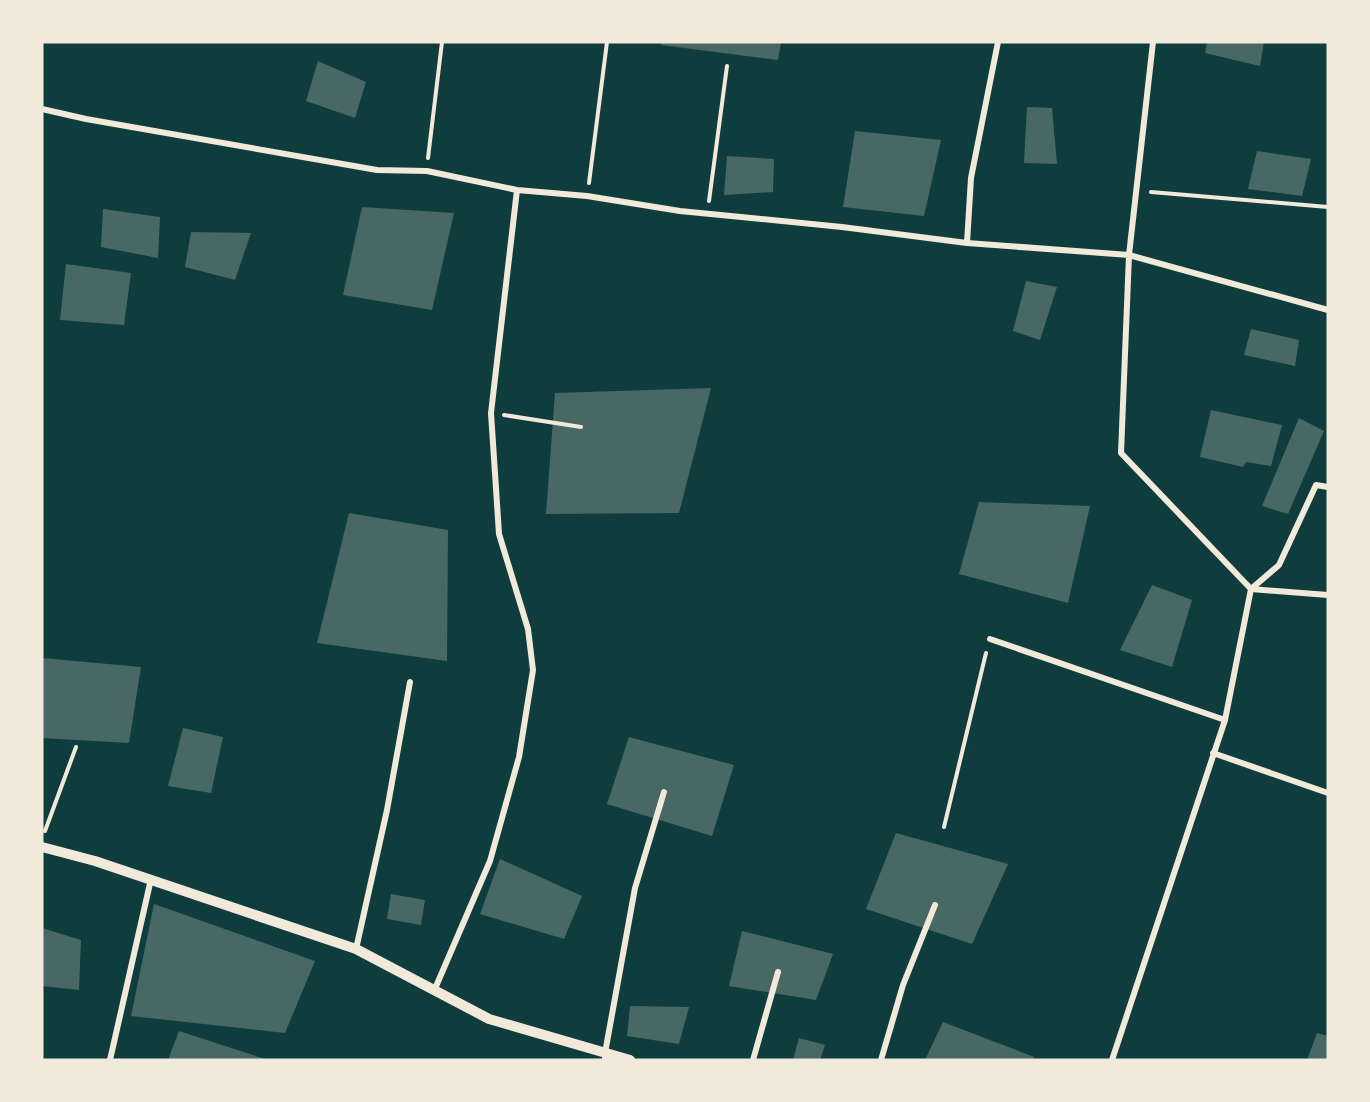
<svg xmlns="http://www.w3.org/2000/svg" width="1370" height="1102" font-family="'Alegreya Sans',sans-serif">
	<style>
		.building { fill: #486865 }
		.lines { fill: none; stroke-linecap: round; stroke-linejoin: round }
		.path { stroke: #f1e9da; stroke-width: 4 }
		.minor { stroke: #f1e9da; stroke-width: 6 }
		.tertiary { stroke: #f1e9da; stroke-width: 10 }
	</style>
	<rect width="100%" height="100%" fill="#0f3d3e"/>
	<path class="building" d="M662 42H781L778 60 661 45Z
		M1207 42H1264L1260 66 1205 53Z
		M318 61 366 82 355 118 306 101Z
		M1027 107 1052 108 1057 164 1024 163Z
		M855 131 941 140 924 216 843 207Z
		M1257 151 1311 159 1302 196 1248 189Z
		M727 156 774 159 773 192 724 195Z
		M362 207 454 213 432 310 343 295Z
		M103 209 160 217 158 258 101 247Z
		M191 232 251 233 235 280 185 267Z
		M66 264 131 273 124 325 60 320Z
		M1026 281 1057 287 1040 340 1013 331Z
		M1251 329 1299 340 1295 366 1244 355Z
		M711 388 679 513 546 514 555 393Z
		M1211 410 1282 425 1271 466 1246 462 1243 467 1200 457Z
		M1299 418 1324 431 1288 514 1262 506Z
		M979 502 1090 506 1068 603 959 574Z
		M349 513 448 530 447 661 317 643Z
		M1152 585 1192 600 1172 667 1120 650Z
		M42 658 141 667 129 743 42 738Z
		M183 728 223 737 211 793 168 786Z
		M629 737 734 765 712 836 607 804Z
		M896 833 1008 864 972 944 866 909Z
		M500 859 582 896 564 939 480 914Z
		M391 894 425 900 421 925 387 919Z
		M154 904 315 961 285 1033 131 1016Z
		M42 928 81 940 79 990 42 986Z
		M742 931 833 954 816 1000 729 986Z
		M630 1006 689 1007 679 1044 627 1036Z
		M943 1022 1034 1057 1033 1060H925Z
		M179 1031 268 1060H168Z
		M1317 1033 1328 1036V1060H1307Z
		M799 1038 825 1045 820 1060H793Z"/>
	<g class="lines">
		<path class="path" d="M428 158 442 42
			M589 183 607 42
			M1151 192 1328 207
			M709 201 727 66
			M504 415 581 427
			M944 827 986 653
			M45 831 76 747"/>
		<path class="minor" d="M42 109 86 119 377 170 427 171 517 190 587 196 680 211 842 227 967 243 1129 255 1328 310
			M967 243 971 178 998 42
			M1251 589 1279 565 1316 485 1328 487
			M1251 589 1328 595
			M990 639 1225 720
			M1213 753 1328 793
			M356 949 387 810 410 682
			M434 991 490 861 519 757 533 670 528 629 499 534 491 413 517 190
			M110 1060 151 879
			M605 1060V1053L635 888 664 792
			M753 1060 778 972
			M881 1060 903 985 935 905
			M1112 1060 1225 720 1251 589 1121 453 1129 255 1153 42"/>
		<path class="tertiary" d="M42 847 95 861 356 949 489 1019 630 1060"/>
	</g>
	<rect width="1370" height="1102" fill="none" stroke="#f1e9da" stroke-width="87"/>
</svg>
